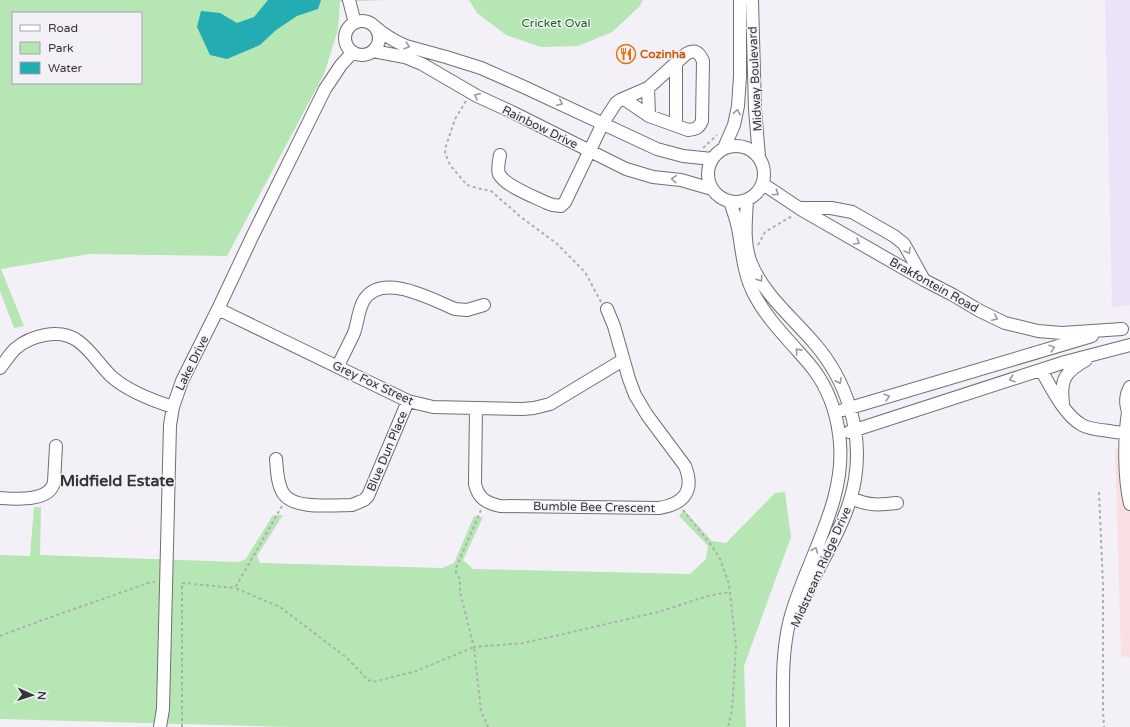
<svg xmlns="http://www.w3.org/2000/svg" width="1130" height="727" font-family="'Varela Round',sans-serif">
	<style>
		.commercial { fill: #ede3f8 }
		.education { fill: #fbe0e3 }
		.green { fill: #b5e6b3; fill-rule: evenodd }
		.water { fill: #23adb2 }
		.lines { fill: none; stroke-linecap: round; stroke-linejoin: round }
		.minor-casing { stroke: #716e74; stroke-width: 14 }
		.path { stroke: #b0adb2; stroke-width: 2; stroke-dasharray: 3 3; stroke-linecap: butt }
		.minor { stroke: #fff; stroke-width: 12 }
		.oneway { stroke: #9a9a9b }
		.labels { text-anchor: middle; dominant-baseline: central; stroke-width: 3; stroke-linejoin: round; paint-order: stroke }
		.park-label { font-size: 12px; fill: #116a1a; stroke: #f4f0f7 }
		.food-label { font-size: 12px; font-weight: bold; fill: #c56008; stroke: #f4f0f7; text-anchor: start }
		.street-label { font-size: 12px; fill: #363437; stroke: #f4f0f7 }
		.district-label { font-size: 16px; font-weight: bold; fill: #363437; stroke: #f4f0f7 }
	</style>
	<rect width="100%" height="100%" fill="#f4f0f7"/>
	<path class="commercial" d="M1105 0H1130V305L1112 308Z"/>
	<path class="education" d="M1115 449H1130V658L1121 656Z"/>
	<path class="green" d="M0 0H385L340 2 338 30 324 74 227 256 89 254 1 269 24 326 14 328 0 291ZM13 13H141V83H13Z
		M469 0H643L639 7 612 32 578 46 541 47 506 35 477 13Z
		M785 492 791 537 744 666 746 727H289L0 719V555L30 556 34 507H41L40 555 237 562 245 560 273 515H283L257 556 260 563 442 568 454 563 474 516 483 517 463 560 473 569 690 574 706 559 708 546 679 516 684 510 712 541 726 543 775 493Z"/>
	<path class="water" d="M268 0H321L318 9 297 16 276 30 260 45 227 59 210 55 197 27 201 11 220 13 237 23 254 17Z"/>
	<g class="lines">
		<g class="minor-casing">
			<path id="minor" d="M349 0 355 23
				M752 0 755 109 759 157
				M345 38a17 17 0 1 1 34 0a17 17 0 1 1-34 0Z
				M374 26C384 35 394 41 406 46L446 57 481 68 524 87 657 149 683 156 712 159
				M373 51 405 57 422 64 477 96 512 112 626 169 653 177 681 180 712 189
				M648 88 649 116
				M676 125V63
				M708 174a28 28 0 1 1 56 0a28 28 0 1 1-56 0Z
				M724 148 734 125 738 106 740 76V0
				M500 155C499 161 497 168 499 174 505 186 535 197 547 203L553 205 561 206 565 202 568 196 603 123 616 103 620 100 648 88 686 54C695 49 699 52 703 61L702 121C699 128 696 129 688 130L649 116 624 99
				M763 184 802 210 924 280 953 295 980 311 1005 323 1038 331 1062 333 1122 329
				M747 200C746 221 743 243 751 263 764 295 793 318 815 344 846 380 863 431 855 479 848 524 819 562 802 604
				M730 202C733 210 736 219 738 228 742 249 743 272 753 292 764 314 780 331 797 350 802 356 809 363 814 370 828 389 836 411 839 434 849 499 806 559 790 619 781 654 783 691 783 727
				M799 208H831L852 212 894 236 904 244 924 280
				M218 309 408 401 433 407 523 409 534 408 550 404 623 360
				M338 366C343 355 349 344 354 333 358 322 358 310 364 300 382 271 433 300 455 309L467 310 484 305
				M0 368C5 362 9 355 15 349 31 335 60 328 78 341 92 351 100 366 112 377 127 390 154 401 173 407
				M1041 370C1051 387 1064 415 1082 425 1089 429 1100 430 1109 431 1116 432 1123 434 1130 431
				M1130 387C1125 396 1125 406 1130 416
				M1063 403C1060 379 1065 372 1086 360
				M476 408 475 484C478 498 486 503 500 506L659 508C684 504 695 491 685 466L647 415 635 395 629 379 614 326 607 309
				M843 410 1092 336
				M1128 412C1124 439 1124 478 1130 504
				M849 432 1065 362 1130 345
				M276 459C277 470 277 483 283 493 293 510 334 505 352 505L364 500 368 496 408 401
				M0 498C16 499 50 502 54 482L56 446
				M852 498C867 506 880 505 897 503
				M160 727 163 709 170 425 173 407 182 381 218 309 252 237 325 89 341 65 353 52"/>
		</g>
		<path class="path" d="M466 101 455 119 446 146 445 153 450 165 467 185 477 188 491 191 522 218 556 243 585 272 601 302
			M703 148 717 135
			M758 245 765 232 792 216
			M1099 492 1103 585V710L1104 727
			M282 506 235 588 280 607 347 658 368 680 373 682 416 671 474 647 481 711 488 727
			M481 510 456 568V573L460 579V592L474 647 523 643 559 635 658 612 708 596 730 592
			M683 510 712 546 720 559 729 584 736 646 732 711 728 727
			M0 636 40 621 148 583 155 582
			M182 727V583L235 588"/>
		<use href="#minor" class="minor"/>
	</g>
	<defs><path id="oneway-chevron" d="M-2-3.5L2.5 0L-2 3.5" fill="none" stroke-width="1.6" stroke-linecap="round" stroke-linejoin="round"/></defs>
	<g class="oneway">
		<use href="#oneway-chevron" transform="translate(407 46) rotate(19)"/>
		<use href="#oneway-chevron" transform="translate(477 96) rotate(-153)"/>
		<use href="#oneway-chevron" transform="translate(560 103) rotate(25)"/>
		<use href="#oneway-chevron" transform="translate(737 112) rotate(-79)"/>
		<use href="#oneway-chevron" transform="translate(674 179) rotate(-175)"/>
		<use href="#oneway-chevron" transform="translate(776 193) rotate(34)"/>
		<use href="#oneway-chevron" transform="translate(857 242) rotate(30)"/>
		<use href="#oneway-chevron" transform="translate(908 251) rotate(59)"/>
		<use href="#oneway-chevron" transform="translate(760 279) rotate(56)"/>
		<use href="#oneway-chevron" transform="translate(995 318) rotate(25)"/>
		<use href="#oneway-chevron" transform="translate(1052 348) rotate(-18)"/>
		<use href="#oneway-chevron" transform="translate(798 351) rotate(-132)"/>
		<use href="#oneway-chevron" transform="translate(1012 379) rotate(163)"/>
		<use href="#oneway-chevron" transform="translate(839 381) rotate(64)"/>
		<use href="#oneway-chevron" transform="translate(887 397) rotate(-16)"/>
		<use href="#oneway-chevron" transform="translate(815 550) rotate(-68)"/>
	</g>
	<defs>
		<g id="restaurant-ring" transform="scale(1)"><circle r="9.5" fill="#f4f0f7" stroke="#e8710a" stroke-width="1.5"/><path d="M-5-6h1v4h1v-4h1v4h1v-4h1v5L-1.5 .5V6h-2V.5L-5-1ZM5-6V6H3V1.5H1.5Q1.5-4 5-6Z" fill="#e8710a"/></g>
	</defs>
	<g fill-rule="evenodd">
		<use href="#restaurant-ring" x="626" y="54"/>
	</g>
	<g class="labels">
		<g class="park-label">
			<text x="556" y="23">Cricket Oval</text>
		</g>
		<g class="food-label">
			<text x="640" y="54">Cozinha</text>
		</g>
		<g class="street-label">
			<text transform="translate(755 79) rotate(-93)">Midway Boulevard</text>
			<text transform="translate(540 127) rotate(26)">Rainbow Drive</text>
			<text transform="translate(934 285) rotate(29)">Brakfontein Road</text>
			<text transform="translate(192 363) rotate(-64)">Lake Drive</text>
			<text transform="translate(373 383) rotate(25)">Grey Fox Street</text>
			<text transform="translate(387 451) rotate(-67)">Blue Dun Place</text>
			<text transform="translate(594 507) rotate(1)">Bumble Bee Crescent</text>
			<text transform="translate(821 567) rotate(-66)">Midstream Ridge Drive</text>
		</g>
		<g class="district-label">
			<text x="117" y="481">Midfield Estate</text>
		</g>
	</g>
	<rect x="12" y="12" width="130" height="72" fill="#f4f0f7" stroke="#a8a5aa"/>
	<rect x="20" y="25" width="20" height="6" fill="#ffffff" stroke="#a8a5aa"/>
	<text x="48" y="32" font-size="12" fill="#363437">Road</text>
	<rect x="20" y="42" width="20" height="12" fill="#b5e6b3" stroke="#a8a5aa"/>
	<text x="48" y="52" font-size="12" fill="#363437">Park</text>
	<rect x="20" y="62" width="20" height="12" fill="#23adb2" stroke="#a8a5aa"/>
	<text x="48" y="72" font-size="12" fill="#363437">Water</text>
	<g transform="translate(32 695) rotate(93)" stroke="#f4f0f7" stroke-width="3" paint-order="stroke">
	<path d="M0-3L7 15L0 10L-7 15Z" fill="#363437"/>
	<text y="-6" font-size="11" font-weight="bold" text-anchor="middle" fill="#363437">N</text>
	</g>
</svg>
